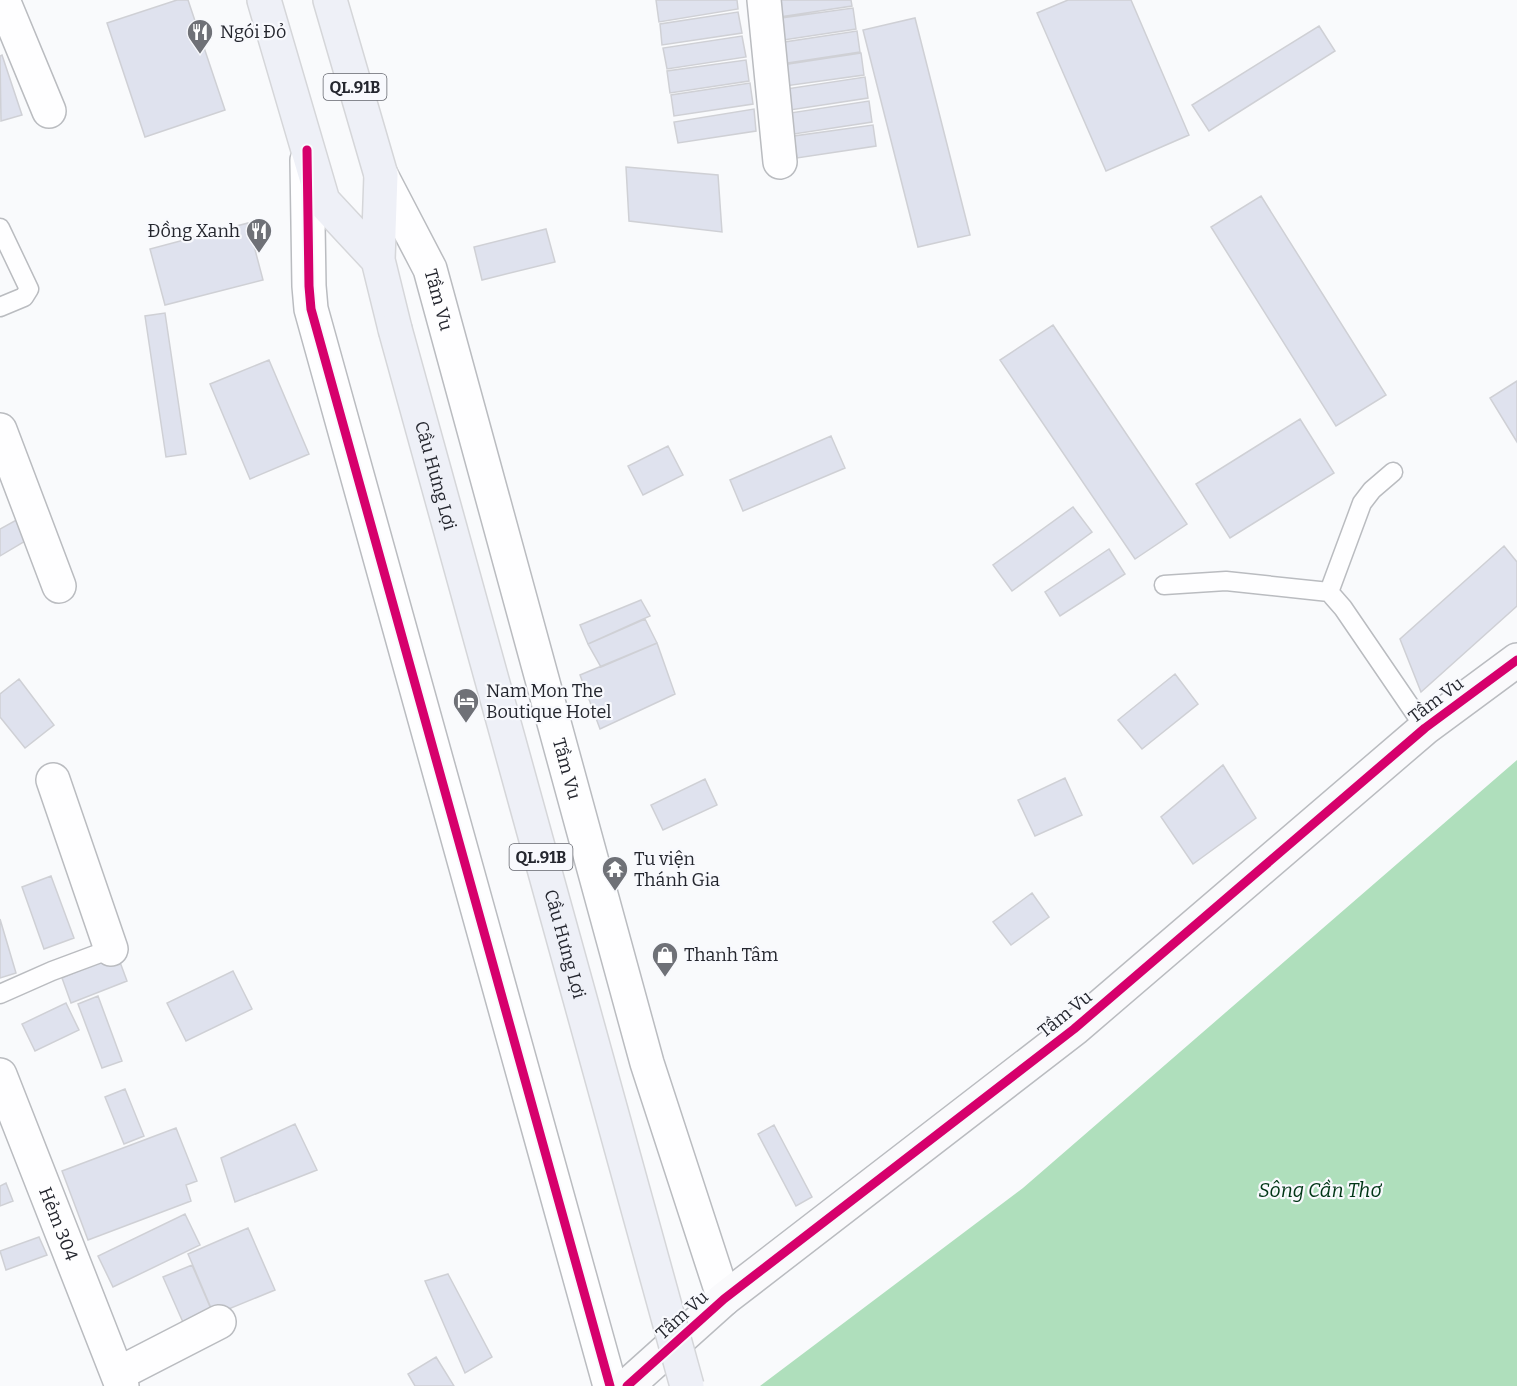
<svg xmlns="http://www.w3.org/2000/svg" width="1517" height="1386" font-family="Bitter,serif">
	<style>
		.water { fill: #afdfbc }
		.building { fill: #dfe2ee; stroke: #cfd0d5; stroke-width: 1.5 }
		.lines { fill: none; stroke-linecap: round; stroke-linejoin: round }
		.lane-casing { stroke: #babcc0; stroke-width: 21 }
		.street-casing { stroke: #babcc0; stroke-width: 36 }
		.secondary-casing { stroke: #babcc0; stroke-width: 36 }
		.highway-casing { stroke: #d5d6d9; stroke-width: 36 }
		.lane { stroke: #fefeff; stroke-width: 18 }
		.street { stroke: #fefeff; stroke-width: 33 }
		.secondary { stroke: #fafafc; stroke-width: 33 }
		.highway { stroke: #eef0f7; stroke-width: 33 }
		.highway-bridge-casing { stroke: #d5d6d9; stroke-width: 36; stroke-linecap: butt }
		.highway-bridge { stroke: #eef0f7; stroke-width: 33 }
		.cycleway-casing { stroke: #f8f9fd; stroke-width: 13 }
		.cycleway { stroke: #d6006c; stroke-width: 9 }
		.labels { text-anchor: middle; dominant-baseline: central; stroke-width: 4.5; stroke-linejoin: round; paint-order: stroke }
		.shield { fill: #f8f9fd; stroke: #64666d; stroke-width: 1.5 }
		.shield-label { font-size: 16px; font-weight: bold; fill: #25272f }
		.poi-label { font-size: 18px; fill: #25272f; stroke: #f8f9fd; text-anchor: start }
		.street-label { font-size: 18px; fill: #25272f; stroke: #f8f9fd }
		.water-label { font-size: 20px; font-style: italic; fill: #003616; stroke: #f8f9fd }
	</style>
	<rect width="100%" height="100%" fill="#f9fafc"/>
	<path class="water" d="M1517 760V1386H760L1023 1188Z"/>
	<path class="building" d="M177 0H188L225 110 145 137 107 23Z
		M656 0H737L738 9 659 22Z
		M771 0H851L852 6 773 18Z
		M1068 0H1131L1189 135 1106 171 1037 13Z
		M853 8 856 29 777 41 774 19Z
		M738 12 742 33 662 45 660 24Z
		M915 18 970 235 918 247 863 30Z
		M1319 26 1335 51 1209 131 1192 105Z
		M857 31 860 52 781 64 778 43Z
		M742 36 746 57 667 69 663 48Z
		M861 53 864 75 785 86 782 65Z
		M2 55 22 115 1 121 0 56Z
		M746 60 749 81 670 93 667 71Z
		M865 77 868 98 790 110 786 89Z
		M750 83 753 104 674 116 671 95Z
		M869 101 872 122 794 134 790 113Z
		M754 109 756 131 678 143 674 122Z
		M873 125 876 146 797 158 794 136Z
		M626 167 718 175 722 232 629 221Z
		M1261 196 1386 395 1336 426 1211 227Z
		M248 223 263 280 165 305 150 249Z
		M546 229 555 262 482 280 474 247Z
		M165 313 186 454 166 457 145 316Z
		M1053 325 1187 524 1135 559 1000 360Z
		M269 360 309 454 250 479 210 384Z
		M1517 381V442L1490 398Z
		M1300 419 1334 473 1230 538 1196 484Z
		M831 436 845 468 743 511 730 480Z
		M668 446 683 475 643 495 628 466Z
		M1073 507 1092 532 1012 591 993 565Z
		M20 518 32 537 0 556V529Z
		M1504 546 1517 562V606L1421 692 1400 639Z
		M1109 549 1125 574 1060 616 1045 592Z
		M641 600 650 616 588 644 580 625Z
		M645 619 657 643 601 667 588 644Z
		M657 643 675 694 600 729 580 675Z
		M1175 674 1198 704 1142 749 1118 720Z
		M19 679 54 725 25 748 0 717V694Z
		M1223 765 1256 818 1193 864 1161 817Z
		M1065 778 1082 815 1035 836 1018 800Z
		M705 779 717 805 663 830 651 805Z
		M51 876 74 938 44 949 22 887Z
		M1032 893 1049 917 1011 945 993 922Z
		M0 919 16 973 0 978Z
		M117 954 127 981 71 1003 62 978Z
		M233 971 252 1009 186 1041 167 1003Z
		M98 996 122 1061 102 1068 78 1004Z
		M66 1003 79 1030 35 1051 22 1024Z
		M125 1089 144 1136 124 1144 105 1097Z
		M295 1124 317 1170 235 1202 221 1158Z
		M774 1125 812 1197 796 1206 758 1134Z
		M176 1128 197 1181 186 1185 191 1201 88 1240 62 1171Z
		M6 1183 13 1201 0 1206V1186Z
		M185 1214 200 1245 113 1287 98 1256Z
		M248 1228 275 1290 214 1315 188 1254Z
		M39 1237 47 1255 6 1270 0 1251Z
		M192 1265 214 1316 186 1329 163 1277Z
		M448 1274 492 1357 465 1373 425 1281Z
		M436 1357 454 1386H415L408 1374Z"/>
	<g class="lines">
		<g class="lane-casing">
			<path id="lane" d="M0 228 29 289 24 297 0 307
				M1164 585 1226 581 1329 592 1343 608 1425 728
				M1329 592 1362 503 1372 490 1393 472
				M0 994 52 971 111 949"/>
		</g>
		<g class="street-casing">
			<g id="street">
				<path d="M3 0 49 111"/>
				<path d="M764 0 780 162"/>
				<path d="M307 160 309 286 311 309 610 1386"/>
				<path id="s1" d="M381 175 430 269 647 1063 724 1299"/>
				<path d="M0 430 59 586"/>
				<path d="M53 780 111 949"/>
				<path id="s2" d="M0 1075 122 1386"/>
				<path d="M118 1374 219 1322"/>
			</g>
		</g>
		<g class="secondary-casing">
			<path id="secondary" d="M627 1386 724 1299 1074 1029 1425 728 1517 660"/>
		</g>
		<g class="highway-casing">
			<path id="highway" d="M264 0 323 201 378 260
				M330 0 381 175 378 260 395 329"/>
		</g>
		<use href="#lane" class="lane"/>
		<use href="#street" class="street"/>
		<use href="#secondary" class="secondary"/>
		<use href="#highway" class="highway"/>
		<g class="highway-bridge-casing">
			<g id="highway-bridge">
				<path id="s3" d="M395 329 687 1386"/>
			</g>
		</g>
		<use href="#highway-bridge" class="highway-bridge"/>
		<g class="cycleway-casing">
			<path id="cycleway" d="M307 150 309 286 311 309 610 1386
				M627 1386 724 1299 1074 1029 1425 728 1517 660"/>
		</g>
		<use href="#cycleway" class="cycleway"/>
	</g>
	<defs>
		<g id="restaurant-pin" transform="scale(1.35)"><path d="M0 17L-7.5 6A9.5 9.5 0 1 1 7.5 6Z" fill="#6f7177" stroke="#f8f9fd"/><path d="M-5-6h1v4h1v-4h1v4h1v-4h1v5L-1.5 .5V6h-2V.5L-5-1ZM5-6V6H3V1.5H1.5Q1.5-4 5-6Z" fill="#fff"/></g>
		<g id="hotel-pin" transform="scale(1.35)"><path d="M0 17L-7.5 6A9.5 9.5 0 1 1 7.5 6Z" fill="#6f7177" stroke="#f8f9fd"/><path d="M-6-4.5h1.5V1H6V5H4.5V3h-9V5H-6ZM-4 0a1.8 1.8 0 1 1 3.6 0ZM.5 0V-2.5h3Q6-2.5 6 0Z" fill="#fff"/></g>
		<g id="temple-pin" transform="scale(1.35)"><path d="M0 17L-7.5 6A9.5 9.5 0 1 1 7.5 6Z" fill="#6f7177" stroke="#f8f9fd"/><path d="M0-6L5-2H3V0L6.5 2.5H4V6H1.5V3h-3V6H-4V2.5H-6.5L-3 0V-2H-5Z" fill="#fff"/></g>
		<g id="shop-pin" transform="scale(1.35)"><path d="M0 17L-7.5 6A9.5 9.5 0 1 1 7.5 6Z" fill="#6f7177" stroke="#f8f9fd"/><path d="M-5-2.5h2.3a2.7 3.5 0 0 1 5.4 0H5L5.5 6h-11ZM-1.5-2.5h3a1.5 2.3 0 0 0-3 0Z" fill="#fff"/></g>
	</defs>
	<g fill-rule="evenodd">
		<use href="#restaurant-pin" x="200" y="32"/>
		<use href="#restaurant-pin" x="259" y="231"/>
		<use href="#hotel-pin" x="466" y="701"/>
		<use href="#temple-pin" x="615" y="869"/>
		<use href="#shop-pin" x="665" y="955"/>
	</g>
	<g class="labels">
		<g class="shield">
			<rect x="323.5" y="74" width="63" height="26" rx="4.5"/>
			<rect x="509.5" y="844" width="63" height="26" rx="4.5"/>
		</g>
		<g class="shield-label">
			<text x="355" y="87">QL.91B</text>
			<text x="541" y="857">QL.91B</text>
		</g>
		<g class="poi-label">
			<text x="220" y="32">Ngói Đỏ</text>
			<text x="240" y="231" text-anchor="end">Đồng Xanh</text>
			<text x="486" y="691">Nam Mon The<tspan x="486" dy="21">Boutique Hotel</tspan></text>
			<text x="634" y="859">Tu viện<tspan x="634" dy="21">Thánh Gia</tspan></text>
			<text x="684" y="955">Thanh Tâm</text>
		</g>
		<g class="street-label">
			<text stroke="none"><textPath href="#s1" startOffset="138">Tầm Vu</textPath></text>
			<text stroke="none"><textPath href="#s3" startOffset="152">Cầu Hưng Lợi</textPath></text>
			<text transform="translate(1436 700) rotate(-37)">Tầm Vu</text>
			<text stroke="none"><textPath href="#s1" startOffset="624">Tầm Vu</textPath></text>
			<text stroke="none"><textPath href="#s3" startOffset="638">Cầu Hưng Lợi</textPath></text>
			<text transform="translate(1065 1014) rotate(-39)">Tầm Vu</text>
			<text stroke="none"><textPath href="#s2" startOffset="160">Hẻm 304</textPath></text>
			<text transform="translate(682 1315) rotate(-42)">Tầm Vu</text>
		</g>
		<g class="water-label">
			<text x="1320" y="1190">Sông Cần Thơ</text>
		</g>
	</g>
</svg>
